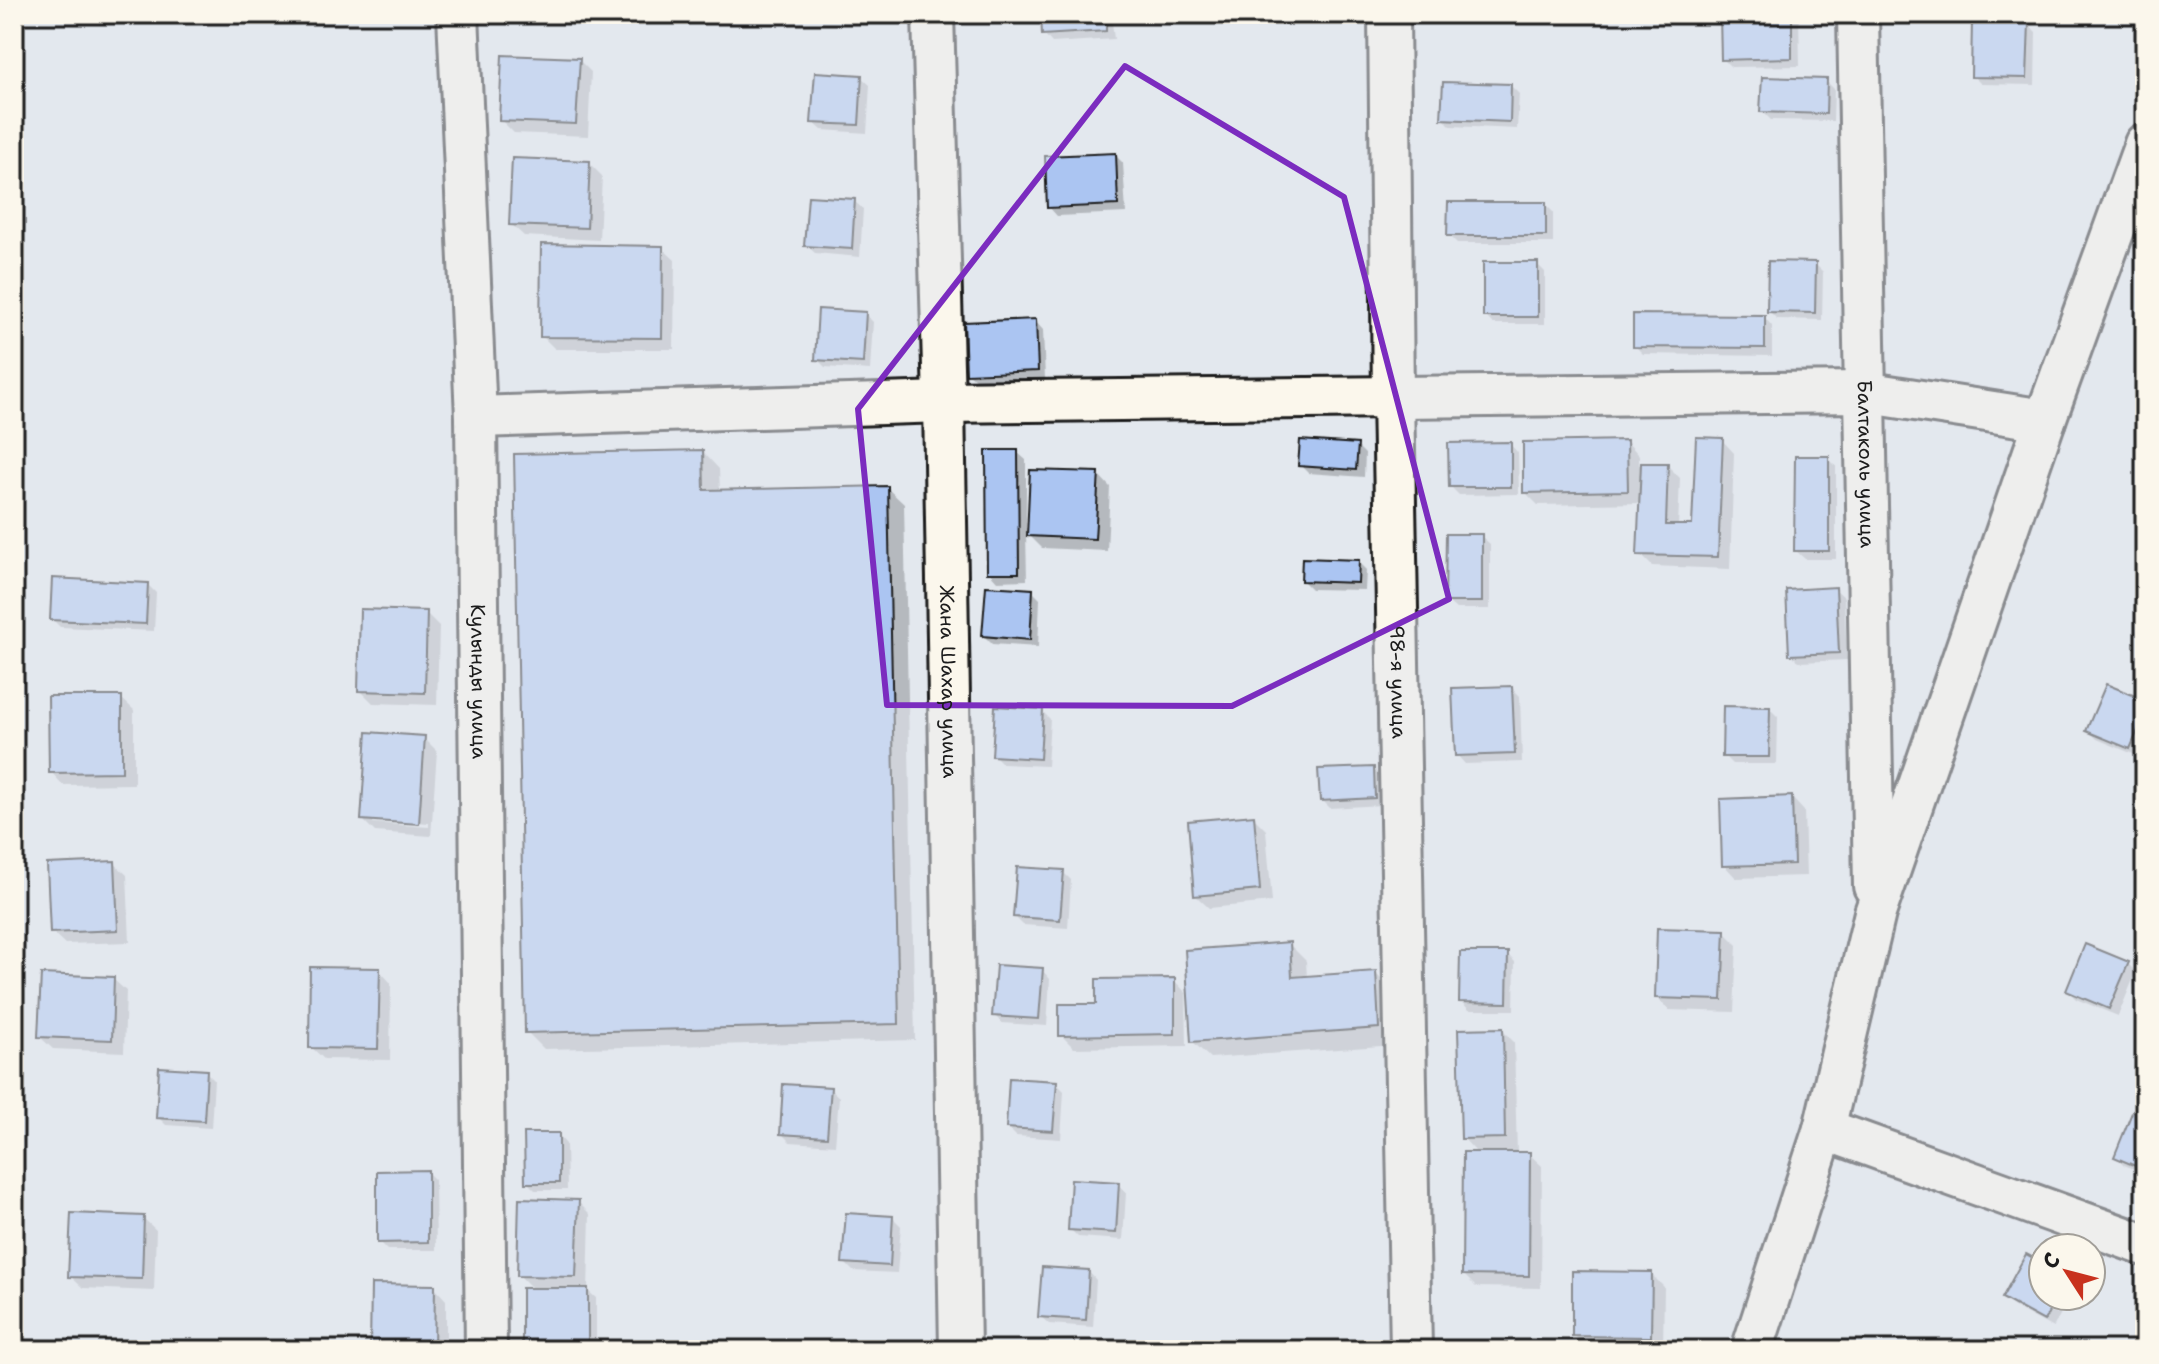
<svg xmlns="http://www.w3.org/2000/svg" width="2159" height="1364" font-family="'Shantell Sans',sans-serif">
	<style>
		.shadow { fill: #0003; fill-rule: evenodd }
		.building { fill: #abc5f2; stroke: #1c1c1c; stroke-width: 2 }
		.lines { fill: none; stroke-linecap: round; stroke-linejoin: round }
		.minor-casing { stroke: #1c1c1c; stroke-width: 46 }
		.minor { stroke: #fbf7ec; stroke-width: 40 }
		.marked { fill: none; stroke: #7b2cbf; stroke-width: 6; stroke-linejoin: round }
		.labels { text-anchor: middle; dominant-baseline: central; stroke-width: 7; stroke-linejoin: round; paint-order: stroke }
		.street-label { font-size: 20px; fill: #1c1c1c; stroke: #fbf7ec }
	</style>
	<rect width="100%" height="100%" fill="#e3e8ee"/>
	<filter id="ink" filterUnits="userSpaceOnUse"><feTurbulence type="fractalNoise" baseFrequency=".0125" numOctaves="2"/><feDisplacementMap in="SourceGraphic" scale="16" xChannelSelector="R" yChannelSelector="G"/><feConvolveMatrix kernelMatrix="1 2 1 2 8 2 1 2 1" color-interpolation-filters="sRGB"/></filter>
	<g filter="url(#ink)">
		<path class="shadow" d="M1043 14H1111L1114 39 1052 43 1044 34Z
			M1722 14H1799L1800 66 1731 67 1723 59Z
			M1928 14H2000L1999 18 1930 17Z
			M2028 24 2036 32 2035 85 1981 84 1973 76Z
			M579 60 591 72 588 136 514 133 501 120Z
			M861 77 870 85 867 133 822 130 813 122Z
			M1826 81 1834 89 1833 121 1771 120 1762 111Z
			M1511 86 1519 94 1517 129 1451 126 1443 118Z
			M1115 155 1123 163 1126 213 1057 216 1049 207Z
			M589 163 602 176 599 240 524 236 511 224Z
			M854 201 863 209 860 257 815 253 806 245Z
			M1545 204 1553 212V243H1457L1449 235Z
			M662 248 675 260 674 349H555L542 336Z
			M1537 264 1545 272V324H1493L1485 316Z
			M1815 264 1823 272 1822 320 1777 319 1769 311Z
			M865 314 873 322 870 370 825 367 817 359Z
			M1764 317 1772 326V356L1643 354 1635 346Z
			M1035 321 1043 330 1045 379 977 381 968 373Z
			M1722 440 1734 453 1730 569 1652 566 1640 554 1642 503 1538 505 1525 492 1627 442 1639 455V465H1667L1680 478 1678 527 1694 528Z
			M1510 444 1518 453 1519 494 1459 495 1451 487Z
			M1357 446 1365 454 1364 477 1308 473 1300 465Z
			M703 452 719 469 720 492 887 488 904 504 915 1040 544 1049 527 1032Z
			M1017 452 1026 460V528H1030L1098 474 1110 487 1107 551 1042 548 1026 532 1027 580 997 581 989 572Z
			M1828 458 1836 466V559H1805L1796 551Z
			M1481 536 1490 544V609H1456L1447 601Z
			M1358 562 1366 570 1365 590 1311 589 1303 581Z
			M148 585 156 593 154 631 60 627 52 619Z
			M1835 589 1844 597 1847 660 1799 662 1791 654Z
			M1032 591 1040 599 1038 647 992 644 984 636Z
			M426 613 439 626 437 705 373 703 360 690Z
			M1512 688 1520 696 1522 762 1465 764 1457 755Z
			M121 698 134 710V784L63 785 51 772Z
			M2145 703V740L2138 756 2097 739 2088 730Z
			M1770 709 1778 717 1777 764H1732L1724 756Z
			M1042 711 1050 719 1047 766 1003 764 994 755Z
			M424 738 437 751 431 836 375 832 363 820ZM373 819 429 823V827L373 823Z
			M1373 769 1381 777 1382 805 1330 808 1322 800Z
			M1792 798 1804 811 1806 876 1736 878 1724 865Z
			M1253 817 1266 830 1272 902 1209 908 1196 896Z
			M114 863 127 875 130 942 65 944 52 932Z
			M1063 872 1071 880 1068 928 1023 925 1015 917Z
			M1724 932 1737 945 1734 1012 1669 1010 1657 998Z
			M1289 944 1306 961 1307 978 1375 973 1392 990 1395 1045 1210 1058 1193 1042Z
			M1507 954 1515 962 1514 1010H1469L1461 1001Z
			M2128 964 2136 972 2118 1016 2076 999 2068 991Z
			M379 970 391 983 390 1060 324 1059 311 1047Z
			M1042 970 1050 979 1047 1026 1002 1023 994 1015Z
			M113 979 126 991 124 1052 53 1049 40 1037Z
			M1174 980 1186 993 1187 1046 1074 1048 1061 1035 1098 1006Z
			M1502 1030 1514 1042 1517 1154H1529L1542 1166 1541 1288 1476 1287 1464 1275 1478 1154 1463 1138Z
			M206 1072 214 1080 211 1128 166 1125 158 1117Z
			M1056 1083 1064 1091 1061 1139 1016 1136 1008 1128Z
			M830 1089 839 1097 835 1145 790 1142 782 1134Z
			M2145 1117V1173L2124 1165 2116 1156Z
			M558 1135 566 1144 567 1190H535L527 1182Z
			M427 1172 435 1180 436 1250H387L379 1242Z
			M1118 1184 1126 1193 1123 1240 1078 1237 1070 1229Z
			M578 1202 590 1214 588 1291 596 1298V1350H532L524 1343 534 1290 519 1275Z
			M143 1218 156 1230 154 1291 83 1288 70 1276Z
			M893 1218 901 1226 897 1273 853 1271 844 1262Z
			M2043 1265V1296H2070L2053 1328 2013 1306 2005 1298Z
			M1088 1271 1096 1280 1093 1327 1049 1324 1040 1316Z
			M1651 1274 1664 1287 1663 1349 1586 1348 1574 1335Z
			M434 1287 446 1300V1350H372Z"/>
		<path class="building" d="M1041 14H1106V31L1042 35Z
			M1720 14H1792V58L1721 60Z
			M1972 20 2029 22 2027 78 1971 77Z
			M502 55 580 58 576 124 499 121Z
			M815 72 862 75 859 125 811 123Z
			M1762 77 1827 79 1826 114 1760 112Z
			M1443 82 1511 84 1510 122 1441 119Z
			M1116 153 1118 205 1047 208 1045 156Z
			M512 158 590 161 587 228 509 225Z
			M808 196 855 199 852 249 804 246Z
			M1448 202H1546V236H1447Z
			M541 244 663 246 662 338 540 337Z
			M1768 261 1816 262 1815 313 1767 312Z
			M1483 262H1538V317H1483Z
			M818 309 866 312 863 363 815 360Z
			M1633 314 1765 315V348L1633 347Z
			M1036 319 1038 371 966 374 964 322Z
			M1696 437 1723 438 1718 557 1637 555 1641 463H1668L1666 525H1692Z
			M1300 440 1358 444 1356 470 1298 466Z
			M1627 440 1628 491 1523 493V442Z
			M1511 442V487H1449L1448 443Z
			M703 450 704 490 888 486 899 1024 525 1033 514 454Z
			M986 450H1018L1019 573H987Z
			M1795 456H1829V551H1794Z
			M1030 470 1099 472 1095 539 1027 536Z
			M1446 534H1482V602H1445Z
			M1302 558 1359 560 1358 583 1301 581Z
			M52 578 148 583 146 624 50 620Z
			M986 586 1033 589 1030 640 982 636Z
			M1836 587 1839 653 1789 655 1786 590Z
			M360 609 427 611 425 693 358 691Z
			M2106 684 2145 700V714L2130 749 2086 731Z
			M1512 686 1515 754 1455 756 1452 688Z
			M48 696H122V772L49 773Z
			M995 706 1043 709 1040 759 992 756Z
			M1723 706 1770 707 1769 757H1722Z
			M367 732 425 736 419 824 361 820Z
			M1374 767 1375 798 1320 801 1318 769Z
			M1792 796 1794 864 1722 866 1720 799Z
			M1254 815 1260 890 1194 896 1188 821Z
			M115 861 118 930 50 933 47 864Z
			M1017 867 1064 870 1060 920 1013 917Z
			M1657 928 1725 930 1722 1000 1655 998Z
			M1290 942 1292 977 1376 971 1379 1028 1191 1042 1185 950Z
			M2085 944 2129 962 2109 1009 2066 991Z
			M1460 952H1508L1507 1003 1459 1002Z
			M996 965 1043 968 1039 1019 992 1016Z
			M310 967 380 968 378 1049 309 1048Z
			M41 974 114 977 112 1040 38 1037Z
			M1175 978V1034L1059 1036V1004H1096V979Z
			M1503 1028 1505 1138 1461 1139 1458 1029Z
			M159 1067 207 1070 204 1121 156 1118Z
			M1009 1078 1057 1081 1053 1131 1006 1128Z
			M783 1084 831 1087 827 1137 780 1134Z
			M2133 1110 2145 1115V1170L2114 1157Z
			M524 1133H559V1183H525Z
			M1463 1152H1530L1529 1276 1462 1275Z
			M428 1170V1242L377 1243V1171Z
			M1071 1179 1119 1182 1116 1233 1068 1230Z
			M519 1198 579 1200 576 1277 517 1276Z
			M71 1213 144 1216 142 1279 68 1277Z
			M846 1213 893 1216 890 1266 842 1263Z
			M2026 1254 2043 1263V1296H2057L2044 1321 2002 1298Z
			M1042 1267 1089 1270 1086 1320 1038 1317Z
			M1572 1271 1652 1272 1651 1337 1572 1336Z
			M371 1284 435 1285 434 1350H370Z
			M522 1288H588V1343H522Z"/>
		<g class="lines">
			<g class="minor-casing">
				<g id="minor">
					<path id="s1" d="M458 14 476 417 486 1350"/>
					<path id="s2" d="M933 14 944 402 960 1350"/>
					<path id="s3" d="M1389 14 1393 397 1411 1350"/>
					<path id="s4" d="M1858 14 1874 886"/>
					<path d="M476 417 944 402 1863 392 2045 420"/>
					<path d="M1824 1129 2145 1245"/>
					<path d="M1752 1350 1824 1129 1875 913 2045 420 2145 144"/>
				</g>
			</g>
			<use href="#minor" class="minor"/>
		</g>
	</g>
	<path d="M0 0H2159V1364H0ZM1125 66 1344 197 1449 599 1232 706 887 705 858 409Z" fill="#e3e8ee" fill-opacity=".55" fill-rule="evenodd"/>
	<path class="marked" d="M1125 66 1344 197 1449 599 1232 706 887 705 858 409Z"/>
	<g class="labels">
		<g class="street-label">
			<text stroke="none"><textPath href="#s4" startOffset="450">Балтаколь улица</textPath></text>
			<text stroke="none"><textPath href="#s1" startOffset="668">Кулынды улица</textPath></text>
			<text stroke="none"><textPath href="#s2" startOffset="668">Жана Шахар улица</textPath></text>
			<text stroke="none"><textPath href="#s3" startOffset="668">98-я улица</textPath></text>
		</g>
	</g>
	<rect width="2159" height="1364" fill="none" stroke="#fbf7ec" stroke-width="48"/>
	<rect x="24" y="24" width="2111" height="1316" fill="none" stroke="#1c1c1c" stroke-width="3" filter="url(#ink)"/>
	<g transform="translate(2067 1272) rotate(306)"><circle r="38" fill="#fbf7ec" stroke="#a29f99" stroke-width="2"/>
	<path d="M0-6L14 30L0 20L-14 30Z" fill="#c8321e"/>
	<text y="-12" font-size="22" font-weight="bold" text-anchor="middle" fill="#1c1c1c">С</text>
	</g>
</svg>
